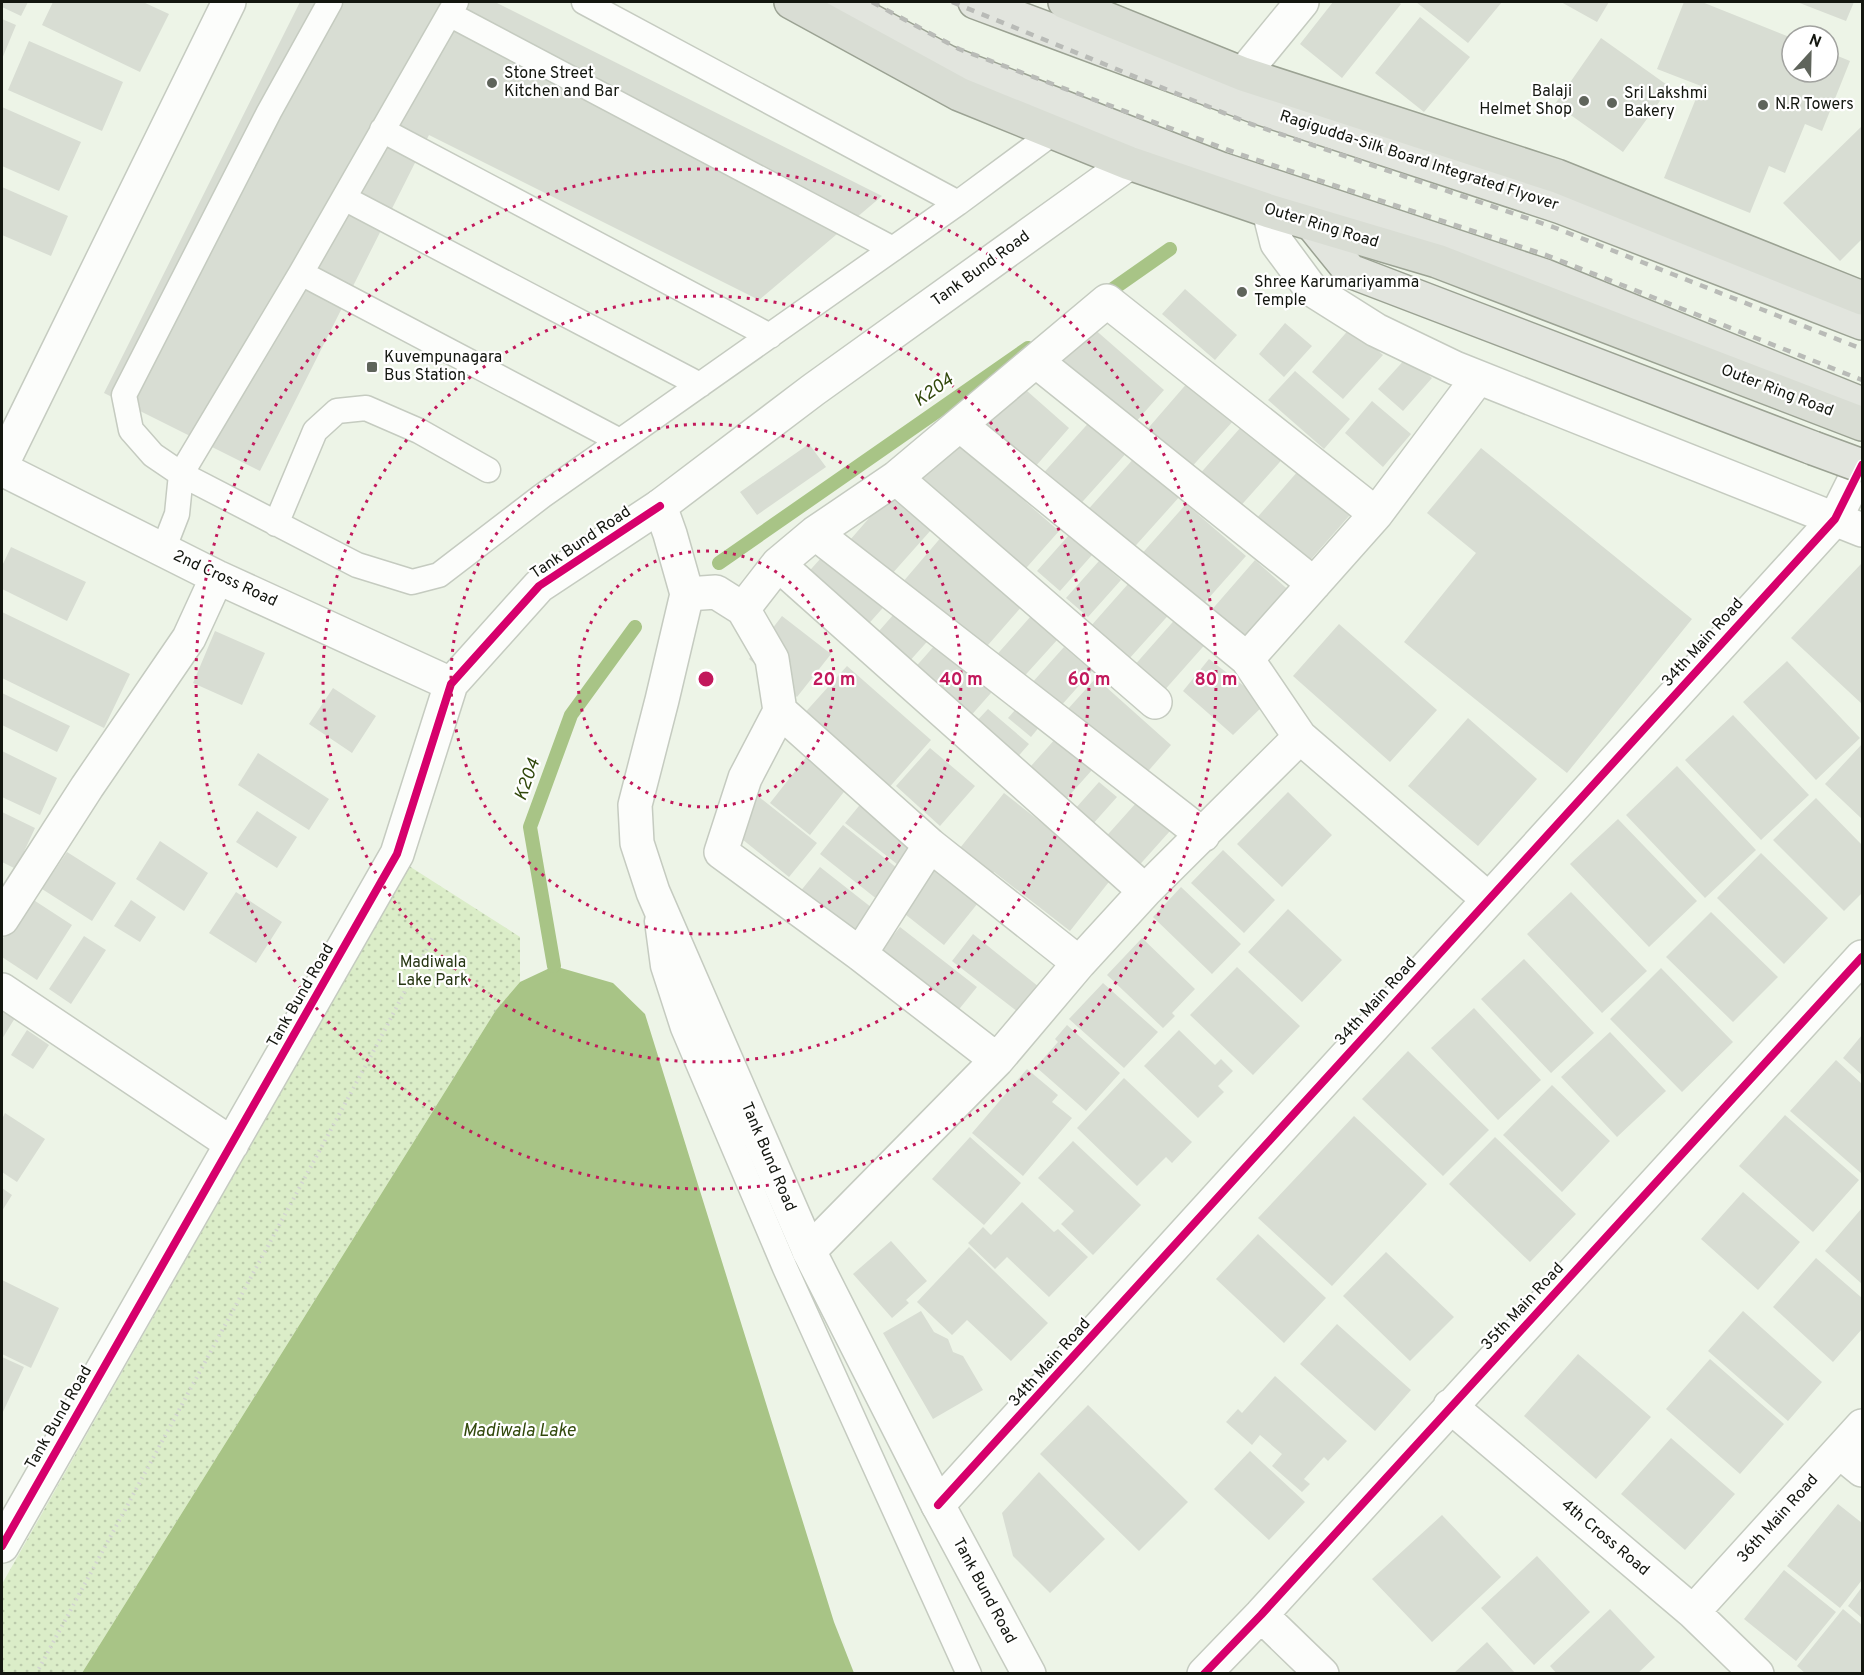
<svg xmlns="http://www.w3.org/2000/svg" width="1864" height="1675" font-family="Overpass,sans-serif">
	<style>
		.park { fill: url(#park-dots) }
		.water { fill: #a8c486 }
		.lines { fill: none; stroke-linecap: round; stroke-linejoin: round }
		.stream { stroke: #a8c486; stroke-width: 14 }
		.building { fill: #d8ddd3 }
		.service-casing { stroke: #c5cbc0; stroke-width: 27 }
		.minor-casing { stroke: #c5cbc0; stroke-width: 36 }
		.tertiary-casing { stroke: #c5cbc0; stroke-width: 36 }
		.secondary-casing { stroke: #c5cbc0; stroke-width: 36 }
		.primary-casing { stroke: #9ba293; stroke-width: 36 }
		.trunk-casing { stroke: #9ba293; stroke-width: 36 }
		.path { stroke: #d3d5d1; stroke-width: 4; stroke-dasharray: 1.5 4.5; stroke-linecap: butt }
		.service { stroke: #fcfdfb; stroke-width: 24 }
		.minor { stroke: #fcfdfb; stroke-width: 33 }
		.tertiary { stroke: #fcfdfb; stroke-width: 33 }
		.secondary { stroke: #fcfdfb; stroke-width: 33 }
		.primary { stroke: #e2e5de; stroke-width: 33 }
		.trunk { stroke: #d9ddd4; stroke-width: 33 }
		.rail { stroke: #b9bbb7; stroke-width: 4.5; stroke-dasharray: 8 8; stroke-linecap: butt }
		.primary-bridge-casing { stroke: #9ba293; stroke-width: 36; stroke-linecap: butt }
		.primary-bridge { stroke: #e2e5de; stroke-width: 33 }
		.cycleway-casing { stroke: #fff; stroke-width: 11 }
		.cycleway { stroke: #d6006c; stroke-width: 8 }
		.ring { fill: none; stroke: #c2185b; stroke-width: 3; stroke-dasharray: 3 6 }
		.poi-dot { fill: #5f645b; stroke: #fff; stroke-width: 2 }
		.labels { text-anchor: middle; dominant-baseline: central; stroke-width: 4.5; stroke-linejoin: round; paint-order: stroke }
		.poi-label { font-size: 16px; fill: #13160f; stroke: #fff; text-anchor: start }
		.street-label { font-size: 16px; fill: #13160f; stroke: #fff }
		.park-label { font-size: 16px; fill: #273613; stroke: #fff }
		.water-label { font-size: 18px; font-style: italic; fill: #32490c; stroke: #fff }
		.centre { fill: #c2185b; stroke: #fff; stroke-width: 3 }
		.ring-label { font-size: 18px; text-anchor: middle; font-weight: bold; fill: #c2185b; stroke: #fff; stroke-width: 4.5; stroke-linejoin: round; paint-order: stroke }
	</style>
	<defs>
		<pattern id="park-dots" width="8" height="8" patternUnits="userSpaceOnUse" patternTransform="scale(1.5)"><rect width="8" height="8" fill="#dbedc8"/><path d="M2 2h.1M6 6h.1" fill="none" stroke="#bbcaab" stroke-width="1.8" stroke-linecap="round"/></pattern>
	</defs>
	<rect width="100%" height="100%" fill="#edf4e7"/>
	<path class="park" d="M409 866 520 937V982L496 1010 82 1673 2 1674V1584Z"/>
	<path class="water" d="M554 966 613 983 645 1014 834 1622 854 1673H82L496 1010 520 982Z"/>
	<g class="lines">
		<path class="stream" d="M1100 298 1170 249
			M719 563 1028 348
			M554 966 530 827 571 715 635 627"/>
	</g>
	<path class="building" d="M2 2H28L21 16 2 7Z
		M53 2H143L169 14 140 72 42 25Z
		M300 2H495L882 196 759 300 429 135 260 471 104 393Z
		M1333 2H1398L1401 4 1342 78 1300 44Z
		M1416 2H1502L1468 43Z
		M1561 2H1609L1597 22Z
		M1684 2H1702L1792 38V72H1828V52L1850 61 1822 131 1805 124 1785 173 1769 166 1750 213 1664 178 1701 86 1657 69Z
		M1797 2H1854L1846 21Z
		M1420 17 1470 57 1424 112 1375 73Z
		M2 19 16 25 2 59Z
		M1601 38 1670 87 1623 152 1555 104Z
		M29 41 123 82 102 131 8 90Z
		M2 107 81 142 59 191 2 166Z
		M1862 126V239L1840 261 1783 203Z
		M2 187 68 216 51 256 2 235Z
		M1185 289 1237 335 1215 360 1162 314Z
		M1285 323 1312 346 1284 377 1259 354Z
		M1092 327 1164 390 1134 424 1061 362Z
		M1351 327 1383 355 1343 399 1312 372Z
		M1407 357 1432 378 1403 411 1378 389Z
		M1295 371 1350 419 1324 449 1268 400Z
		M1189 381 1234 420 1188 471 1144 433Z
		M1018 383 1069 428 1028 475 976 430Z
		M1372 401 1411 434 1383 467 1345 433Z
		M1093 418 1129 450 1075 510 1039 478Z
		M1248 419 1287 454 1237 510 1198 476Z
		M951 437 1059 531 1020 575 912 481Z
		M809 444 826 467 757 515 740 492Z
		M1481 448 1692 619 1567 773 1404 642 1476 553 1427 513Z
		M1136 456 1181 495 1129 553 1084 514Z
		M1306 462 1357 507 1306 565 1255 520Z
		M890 494 931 530 891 575 850 540Z
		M1186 504 1246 556 1199 609 1139 557Z
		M943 535 1023 605 981 653 902 583Z
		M1069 535 1092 555 1060 591 1037 571Z
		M11 547 86 582 67 621 2 589V566Z
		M829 549 889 601 847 648 787 596Z
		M1255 560 1294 595 1248 648 1209 613Z
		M1099 561 1121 580 1088 617 1066 598Z
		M1861 564H1862V704L1791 638Z
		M1136 575 1174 609 1128 660 1090 627Z
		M901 606 933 635 890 683 858 655Z
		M2 612 130 674 104 728 2 678Z
		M1179 615 1209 640 1162 693 1133 667Z
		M782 616 831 654 797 697 749 659Z
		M1031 616 1058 639 1019 682 993 659Z
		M1339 624 1437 710 1390 762 1293 676Z
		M215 631 265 653 242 705 193 683Z
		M943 636 998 685 968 719 912 671Z
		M1064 647 1092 671 1059 708 1031 684Z
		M1209 659 1266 703 1233 735 1183 691Z
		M1787 661 1860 738 1816 780 1743 702Z
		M847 666 931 740 886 791 801 717Z
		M1096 678 1171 745 1143 777 1067 710Z
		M333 688 376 716 352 753 309 724Z
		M2 693 70 726 57 752 2 725Z
		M1023 701 1045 720 1031 737 1008 718Z
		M988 709 1029 744 1013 762 972 726Z
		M1733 715 1809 795 1761 840 1685 760Z
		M1468 718 1537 779 1478 846 1408 786Z
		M1056 738 1092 770 1051 816 1015 784Z
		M1862 744V819L1825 784Z
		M930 748 975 786 940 826 896 786Z
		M2 751 57 778 40 815 2 797Z
		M258 753 329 799 309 830 238 785Z
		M807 756 847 788 810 835 770 803Z
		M1677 766 1756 850 1705 898 1626 815Z
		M1099 782 1117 797 1092 825 1075 809Z
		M749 789 817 843 789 877 722 823Z
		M1288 792 1332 835 1282 887 1237 844Z
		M1004 793 1112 878 1070 931 994 872 989 879 956 853Z
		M1145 793 1178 822 1135 870 1102 841Z
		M1816 798 1862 845V893L1844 911 1773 840Z
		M863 801 924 850 907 872 845 823Z
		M257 811 297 837 277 868 236 842Z
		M2 812 35 828 16 869 2 862Z
		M1618 819 1697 901 1649 947 1570 864Z
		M843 825 902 872 878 900 820 854Z
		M160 841 208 873 184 911 136 879Z
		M1223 850 1275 900 1244 933 1191 883Z
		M67 852 116 883 92 921 42 889Z
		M1761 853 1828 918 1784 964 1717 898Z
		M930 865 978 903 944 945 896 907Z
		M820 867 881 915 860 941 799 893Z
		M1181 887 1241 944 1212 974 1153 917Z
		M236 892 282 922 256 963 209 933Z
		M1571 892 1647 971 1602 1013 1527 934Z
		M29 897 72 925 37 980 2 957V940Z
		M131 900 156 917 140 942 114 926Z
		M1288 909 1342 960 1302 1002 1248 952Z
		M1711 912 1778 977 1733 1022 1666 957Z
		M900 927 977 987 956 1013 879 953Z
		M973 934 1039 987 1018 1012 952 961Z
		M84 936 106 950 71 1004 49 989Z
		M1142 938 1195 989 1172 1013 1175 1016 1163 1028 1107 975Z
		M1524 959 1594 1033 1551 1073 1481 999Z
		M1237 967 1300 1026 1253 1075 1190 1015Z
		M1661 968 1733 1042 1682 1092 1610 1019Z
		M1103 983 1158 1032 1124 1068 1069 1019Z
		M2 999 20 1010 2 1039Z
		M1474 1008 1541 1080 1498 1120 1431 1048Z
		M1067 1025 1120 1073 1086 1111 1036 1067 1058 1042 1055 1039Z
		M27 1030 49 1045 33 1069 11 1055Z
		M1179 1030 1215 1065 1221 1059 1233 1071 1218 1086 1224 1092 1198 1118 1144 1066Z
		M1610 1032 1666 1091 1617 1137 1561 1077Z
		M1862 1035V1075L1843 1058Z
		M1408 1051 1489 1130 1443 1176 1362 1099Z
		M1836 1060 1862 1084V1174L1790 1111Z
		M1027 1069 1058 1095 1052 1102 1072 1118 1023 1176 972 1133Z
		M1124 1078 1192 1142 1172 1163 1166 1157 1137 1186 1077 1128Z
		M1552 1085 1610 1141 1562 1192 1503 1135Z
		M5 1113 45 1139 17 1182 2 1172V1119Z
		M1785 1115 1859 1180 1813 1232 1739 1166Z
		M1354 1116 1427 1184 1332 1286 1258 1218Z
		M970 1137 1021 1183 984 1225 932 1179Z
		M1495 1137 1576 1214 1530 1262 1449 1184Z
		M1073 1141 1141 1205 1093 1255 1061 1224 1074 1211 1038 1178Z
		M2 1188 12 1195 2 1211Z
		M1743 1192 1800 1242 1758 1290 1701 1239Z
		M1022 1202 1054 1232 1058 1229 1088 1257 1049 1297 1007 1257 995 1269 968 1243 983 1227 991 1235Z
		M1862 1208V1284L1825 1251Z
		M1258 1234 1326 1298 1284 1343 1216 1279Z
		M891 1241 927 1281 906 1300 909 1303 892 1318 853 1274Z
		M969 1247 1048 1323 1011 1361 967 1320 952 1335 917 1302Z
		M1386 1252 1454 1317 1410 1361 1343 1296Z
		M1816 1258 1862 1298V1329L1833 1362 1773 1307Z
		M2 1280 59 1308 31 1368 2 1354Z
		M921 1311 934 1332 948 1339 953 1352 963 1356 983 1390 933 1419 883 1333Z
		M1743 1311 1822 1382 1788 1421 1708 1351Z
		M1337 1324 1411 1390 1375 1431 1300 1364Z
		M1578 1354 1651 1417 1596 1479 1524 1416Z
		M2 1357 24 1367 2 1414Z
		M1710 1359 1784 1424 1740 1474 1666 1409Z
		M1275 1376 1347 1441 1328 1461 1324 1457 1304 1479 1310 1484 1302 1492 1272 1466 1282 1454 1260 1435 1252 1445 1226 1422 1238 1409 1242 1413Z
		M1088 1405 1188 1502 1139 1551 1040 1454Z
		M1671 1438 1735 1494 1685 1550 1621 1494Z
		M1250 1451 1305 1502 1269 1540 1214 1489Z
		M1039 1472 1105 1539 1050 1593 1013 1556 1002 1513Z
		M1838 1504 1862 1523V1580L1840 1608 1787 1566Z
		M1442 1515 1501 1577 1432 1642 1372 1579Z
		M1537 1556 1590 1612 1534 1665 1481 1608Z
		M1784 1570 1836 1612 1796 1661 1744 1619Z
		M1862 1587V1618L1848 1606Z
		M1610 1609 1655 1657 1637 1674H1557L1550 1666Z
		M1843 1609 1862 1625V1670L1860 1674H1806L1797 1666Z
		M1487 1642 1516 1674H1453Z"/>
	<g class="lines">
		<g class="service-casing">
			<path id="service" d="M456 2 301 273 181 474 357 565 412 582 439 575 542 496 958 203
				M584 2 958 203 1054 132
				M449 14 893 249
				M382 130 770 336
				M344 198 700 385
				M301 273 620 441
				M276 524 315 431 337 411 366 408 419 431 488 470
				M163 550 177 514 181 474 153 455 131 430 124 395 269 112 330 2
				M657 921 663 966 683 1028 785 1268 969 1674"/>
		</g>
		<g class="minor-casing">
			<path id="minor" d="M1243 74 1302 2
				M1036 361 1314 584
				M960 425 1247 659 1300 737
				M2 464 229 2
				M2 469 217 577 451 684
				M896 478 1155 702
				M815 533 1203 835
				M778 564 1145 891
				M687 594 716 592 743 609 772 659 780 711 930 845 1079 963
				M743 609 778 564 815 533 896 478 1107 301 1376 514
				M1247 659 1376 514 1478 378
				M780 711 745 778 721 852 860 954 997 1060
				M2 919 87 787 189 638 217 577
				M860 954 930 845
				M2 990 232 1144
				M809 1251 997 1060 1079 963 1145 891 1300 737 1488 899
				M1450 1406 1693 1612 1757 1674
				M1840 1452 1862 1470
				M938 1505 1835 519 1862 465
				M2 1546 397 854 451 684 539 586 660 506
				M1693 1612 1862 1426
				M1261 1615 1322 1674
				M1204 1674 1261 1615 1862 957"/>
		</g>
		<g class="tertiary-casing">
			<path id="tertiary" d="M1269 211 1277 243 1311 289 1376 330 1455 368 1862 530"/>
		</g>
		<g class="secondary-casing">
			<path id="secondary" d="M1029 1674 938 1505 809 1251 653 892 637 843 635 805 662 700 687 594 670 534 660 506 813 390 1129 163"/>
		</g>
		<g class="primary-casing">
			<path id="primary" d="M836 2 947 62 1221 169 1545 276 1862 404
				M975 2 1257 107 1561 207 1862 323
				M1312 224 1350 271 1813 448"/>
		</g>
		<g class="trunk-casing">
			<path id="trunk" d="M791 2 959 94 1129 163 1269 211 1437 261 1862 424
				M1065 2 1243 74 1557 176 1862 298"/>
		</g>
		<path class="path" d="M36 1674 380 1039 433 937"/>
		<use href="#service" class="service"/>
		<use href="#minor" class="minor"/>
		<use href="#tertiary" class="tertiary"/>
		<use href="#secondary" class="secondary"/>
		<use href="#primary" class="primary"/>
		<use href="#trunk" class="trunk"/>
		<path class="rail" d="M872 2 959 49 1239 154 1546 255 1862 380
			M952 2 1251 124 1553 227 1862 349"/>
		<g class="primary-bridge-casing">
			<path id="primary-bridge" d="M1813 448 1862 466"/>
		</g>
		<use href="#primary-bridge" class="primary-bridge"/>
		<g class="cycleway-casing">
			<path id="cycleway" d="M938 1505 1835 519 1862 465
				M2 1546 397 854 451 684 539 586 660 506
				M1204 1674 1261 1615 1862 957"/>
		</g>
		<use href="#cycleway" class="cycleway"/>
	</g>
	<g class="ring">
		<circle cx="706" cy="679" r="128"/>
		<circle cx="706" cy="679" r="255"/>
		<circle cx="706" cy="679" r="383"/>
		<circle cx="706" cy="679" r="510"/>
	</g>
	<g class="poi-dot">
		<circle cx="492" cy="83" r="6"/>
		<circle cx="1584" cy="101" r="6"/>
		<circle cx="1612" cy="103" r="6"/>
		<circle cx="1763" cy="105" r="6"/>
		<circle cx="1242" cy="292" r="6"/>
		<rect x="366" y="361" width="12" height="12" rx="3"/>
	</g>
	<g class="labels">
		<g class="poi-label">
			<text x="504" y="74">Stone Street<tspan x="504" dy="18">Kitchen and Bar</tspan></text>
			<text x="1572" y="92" text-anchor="end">Balaji<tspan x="1572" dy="18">Helmet Shop</tspan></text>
			<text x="1624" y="94">Sri Lakshmi<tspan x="1624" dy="18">Bakery</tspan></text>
			<text x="1775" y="105">N.R Towers</text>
			<text x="1254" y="283">Shree Karumariyamma<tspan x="1254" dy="18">Temple</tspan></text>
			<text x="384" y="358">Kuvempunagara<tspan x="384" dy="18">Bus Station</tspan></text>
		</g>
		<g class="street-label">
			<text transform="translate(1419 161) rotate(18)">Ragigudda-Silk Board Integrated Flyover</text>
			<text transform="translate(1321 226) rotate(17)">Outer Ring Road</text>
			<text transform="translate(981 269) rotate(-36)">Tank Bund Road</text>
			<text transform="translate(1777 391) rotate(21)">Outer Ring Road</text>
			<text transform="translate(581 543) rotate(-34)">Tank Bund Road</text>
			<text transform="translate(225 579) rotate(25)">2nd Cross Road</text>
			<text transform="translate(1703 643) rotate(-48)">34th Main Road</text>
			<text transform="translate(301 996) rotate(-60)">Tank Bund Road</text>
			<text transform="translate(1376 1002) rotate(-48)">34th Main Road</text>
			<text transform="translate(768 1157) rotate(67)">Tank Bund Road</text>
			<text transform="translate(1523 1307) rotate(-47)">35th Main Road</text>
			<text transform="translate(1050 1363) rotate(-48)">34th Main Road</text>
			<text transform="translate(59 1418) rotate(-60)">Tank Bund Road</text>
			<text transform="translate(1778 1519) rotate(-48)">36th Main Road</text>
			<text transform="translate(1605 1538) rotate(40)">4th Cross Road</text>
			<text transform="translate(984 1591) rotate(62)">Tank Bund Road</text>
		</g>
		<g class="park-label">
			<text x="433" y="963">Madiwala<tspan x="433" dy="18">Lake Park</tspan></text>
		</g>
		<g class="water-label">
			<text transform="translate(934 391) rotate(-35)">K204</text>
			<text transform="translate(528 780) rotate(-70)">K204</text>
			<text x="519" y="1431">Madiwala Lake</text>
		</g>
	</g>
	<circle cx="706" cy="679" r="9" class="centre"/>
	<g class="ring-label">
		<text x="834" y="685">20 m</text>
		<text x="961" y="685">40 m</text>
		<text x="1089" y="685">60 m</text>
		<text x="1216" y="685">80 m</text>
	</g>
	<rect width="1864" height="1675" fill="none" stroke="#13160f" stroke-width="6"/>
	<g transform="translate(1810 54) rotate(22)"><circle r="28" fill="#ffffff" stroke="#a1a29f" stroke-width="1.5"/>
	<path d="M0-4.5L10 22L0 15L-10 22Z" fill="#5f645b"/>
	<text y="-9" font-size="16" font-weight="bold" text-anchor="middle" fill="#13160f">N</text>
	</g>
</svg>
